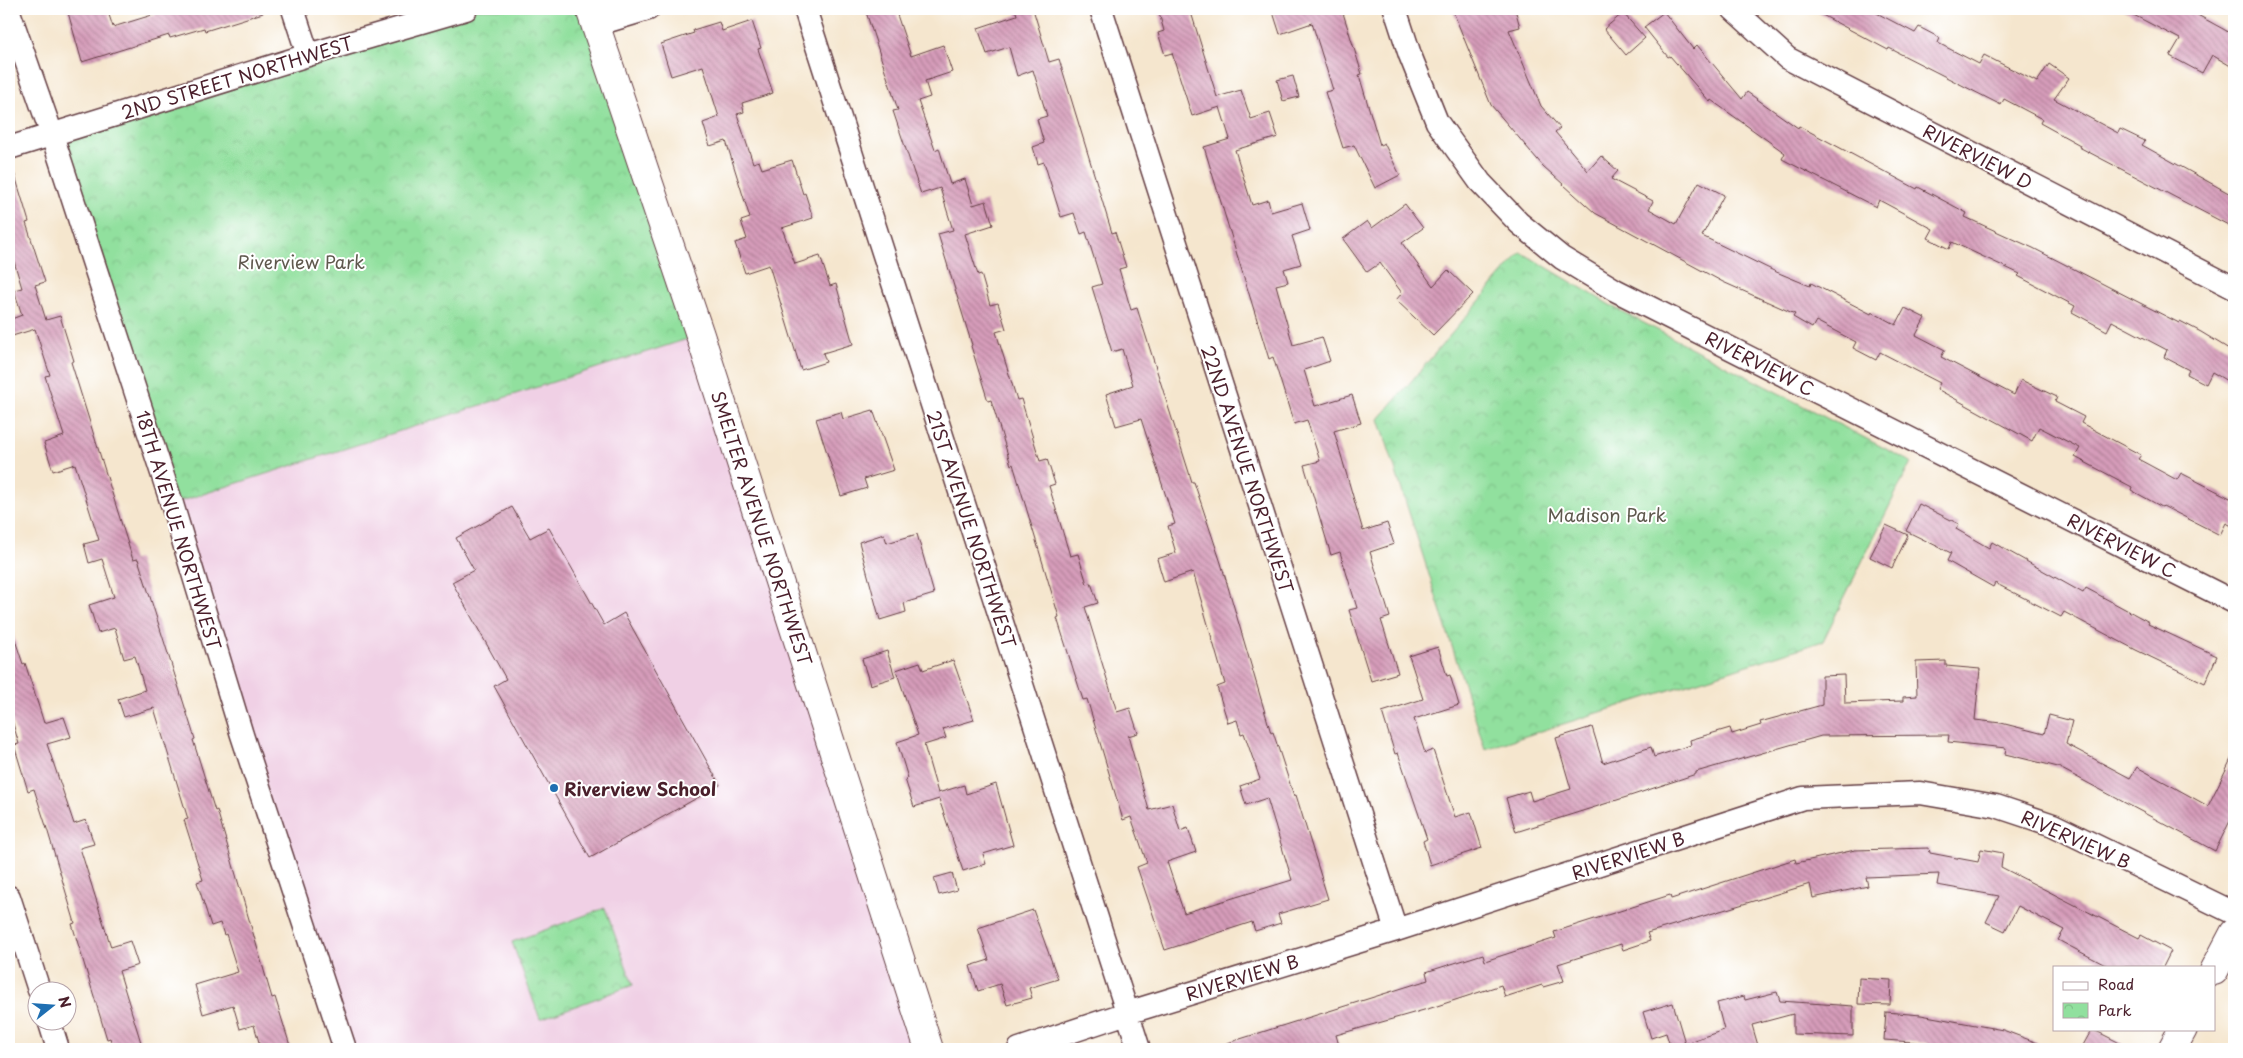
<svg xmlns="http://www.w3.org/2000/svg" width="2243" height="1058" font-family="'Playpen Sans',sans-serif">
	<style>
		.built { fill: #f0d0e5 }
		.park { fill: url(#park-crowns); stroke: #6e8064 }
		.building { fill: url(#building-back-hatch) }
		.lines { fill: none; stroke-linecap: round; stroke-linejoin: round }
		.street-casing { stroke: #643d43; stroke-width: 25 }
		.secondary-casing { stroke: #643d43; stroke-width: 30 }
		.street { stroke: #fff; stroke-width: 22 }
		.secondary { stroke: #fff; stroke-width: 28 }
		.poi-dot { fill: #1f6fb2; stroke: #fff; stroke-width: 2 }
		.labels { text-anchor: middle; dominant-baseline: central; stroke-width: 4; stroke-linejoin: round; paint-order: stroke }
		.street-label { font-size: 18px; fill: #4a1f2b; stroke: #fff }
		.park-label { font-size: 18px; fill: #5f594e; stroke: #fff }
		.poi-label { font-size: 18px; font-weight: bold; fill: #4a1f2b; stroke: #fff; text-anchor: start }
	</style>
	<defs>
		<pattern id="park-crowns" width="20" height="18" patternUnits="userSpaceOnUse" patternTransform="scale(1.25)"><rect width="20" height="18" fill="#91e09e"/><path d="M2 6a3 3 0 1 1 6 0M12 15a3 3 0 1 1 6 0" fill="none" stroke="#7fc088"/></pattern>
		<pattern id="building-back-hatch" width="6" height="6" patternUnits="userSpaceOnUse" patternTransform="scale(1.25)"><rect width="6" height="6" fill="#d69cba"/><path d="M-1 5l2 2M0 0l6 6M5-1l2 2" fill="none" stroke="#b07f97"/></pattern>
	</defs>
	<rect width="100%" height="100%" fill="#fff"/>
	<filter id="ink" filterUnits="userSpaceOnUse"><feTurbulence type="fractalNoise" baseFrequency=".02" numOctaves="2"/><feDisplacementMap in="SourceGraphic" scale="10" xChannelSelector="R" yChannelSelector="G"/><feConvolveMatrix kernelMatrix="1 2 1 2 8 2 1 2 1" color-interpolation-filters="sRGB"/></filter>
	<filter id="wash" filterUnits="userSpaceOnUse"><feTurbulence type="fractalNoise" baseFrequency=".0096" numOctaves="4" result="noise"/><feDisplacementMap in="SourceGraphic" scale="20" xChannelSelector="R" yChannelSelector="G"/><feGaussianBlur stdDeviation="1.12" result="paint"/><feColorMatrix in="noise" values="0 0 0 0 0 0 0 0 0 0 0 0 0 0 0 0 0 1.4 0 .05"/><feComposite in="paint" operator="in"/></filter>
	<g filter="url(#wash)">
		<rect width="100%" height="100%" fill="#f5e6ce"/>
		<path class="built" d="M700 335 929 1049H347L172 504Z"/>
		<path class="park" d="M471 9H591L700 335 172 504 52 135Z
			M1521 252 1615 308 1911 462 1823 641 1485 749 1379 419Z
			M605 908 633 985 540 1019 512 942Z"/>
		<g id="blocks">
			<path class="building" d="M67 9H107L113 27 162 12 161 9H263V13L205 31 204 28 170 38 169 35 82 62Z
				M865 9H895L911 56 943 45 952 72 925 81 930 97 918 101 935 150 939 148 950 184 965 179 973 205 986 201 993 225 965 234 978 275 981 274 990 305 998 303 1006 329 996 332 1017 400 1021 399 1040 461 1047 459 1055 484 1049 486 1070 556 1078 554 1087 584 1091 583 1098 603 1085 607 1117 712 1130 708 1138 733 1128 736 1149 810 1172 804 1180 831 1188 828 1196 852 1167 862 1184 913 1292 880 1267 798 1246 805 1240 786 1260 779 1244 733 1241 734 1237 720 1228 723 1217 687 1225 684 1193 572 1164 582 1157 559 1176 553 1168 526 1175 524 1141 419 1116 426 1106 394 1133 385 1122 349 1112 352 1092 287 1102 284 1086 232 1081 234 1074 213 1061 217 1044 162 1038 164 1033 147 1044 143 1037 119 1047 116 1033 70 1017 76 1009 47 987 54 978 28 1017 15 1015 9H1033L1049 62 1059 59 1112 233 1115 232 1126 267 1119 269 1131 310 1137 308 1192 482H1194L1221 563 1271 733 1273 732 1294 796 1296 795 1328 899 1278 914 1281 923 1255 931 1252 922 1165 950 1137 867 1147 863 1131 817 1123 820 1087 699 1083 700 1057 618 1059 617 1013 464 1011 465 991 400 988 401 971 346 972 345 938 234 953 230 940 188 921 194 893 111 898 110Z
				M1158 9H1190L1217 97 1241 90 1251 119 1270 113 1278 137 1235 150 1252 205 1268 200 1271 212 1302 203 1310 230 1292 236 1301 264 1284 269 1288 282 1276 285 1293 345 1322 337 1330 361 1304 370 1315 406 1352 395 1361 423 1334 431 1363 531 1387 523 1394 544 1370 552 1390 617 1381 620 1398 673 1371 681 1349 610 1357 608 1340 552 1331 555 1304 465 1320 461 1307 420 1294 424 1273 357 1269 359 1204 147 1230 139 1220 107 1192 116 1172 53 1165 55 1158 33 1164 31Z
				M1272 9H1346V12L1343 13 1362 74 1359 75 1380 145 1384 143 1400 175 1375 188 1354 145 1343 148 1325 92 1333 90 1312 23 1280 34Z
				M1452 9H1515L1520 27 1509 30 1541 106 1560 128 1555 132 1588 171 1601 156 1618 171 1611 179 1653 201 1649 209 1676 224 1699 182 1724 195 1702 236 1774 271 1810 286 1811 283 1871 314 1872 312 1896 325 1905 308 1925 318 1916 335 1945 350 1941 357 2014 395 2021 380 2057 397 2055 402 2084 417 2081 423 2141 455 2138 459 2177 480 2181 473 2234 500V527L2226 523 2220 535 2163 506 2162 507 2131 490 2132 487 2075 457 2080 448 2039 427 2032 441 1937 389 1940 383 1880 352 1876 360 1853 348 1856 342 1816 321 1812 328 1793 317 1795 314 1723 282 1595 213 1543 166 1491 105Z
				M1811 9H1869L1915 33 1919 27 1940 38 1938 43 1979 64 1984 55 2037 82 2049 64 2069 78 2054 99 2118 133 2120 129 2145 141 2142 145 2234 196V228L2079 147 2080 145 2040 123 2042 119 2004 99 2001 105 1889 48 1888 50Z
				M2122 9H2183L2194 13 2234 35V68L2212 55 2202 73 2170 56 2180 39Z
				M1664 12 1693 49 1697 45 1742 99 1747 92 1798 128 1799 126 1917 189 1918 187 1967 213 1965 217 2033 248 2179 323 2180 321 2201 332 2234 352V385L2212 372 2206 384 2187 374 2189 370 2164 357 2167 350 2112 321 2107 331 2072 312 2075 306 2018 276 2020 274 1952 242 1949 249 1928 238 1933 229 1879 200 1876 207 1782 159 1785 153 1711 100 1710 102 1670 56 1668 57 1644 27Z
				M1623 13 1645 38 1626 55 1604 29Z
				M752 21 761 48 758 49 773 93 742 103 744 112 737 114 753 163 759 161 762 169 792 160 803 194 805 193 813 218 782 228 795 264 820 256 830 286 836 284 853 344 823 353 826 362 801 370 769 265 745 273 735 243 747 239 741 221 750 218 726 141 710 146 703 123 719 117 703 66 671 76 661 44 694 33 693 30 719 22 722 31Z
				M1293 76 1299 97 1283 101 1277 80Z
				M13 169 29 222 26 223 45 282 35 285 46 320 60 316 74 361 71 362 133 560 138 559 195 739 193 740 215 811 217 810 272 998 275 997 291 1049H261L254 1025 240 1029 233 1005 203 1014 195 985 238 972 226 934 224 935 220 923 211 926 197 882 203 880 184 820 188 819 154 708 124 717 118 699 145 690 135 656 124 659 115 628 98 633 89 605 114 597 102 559 89 563 84 544 99 540 75 464 53 471 44 443 64 436 45 376 50 375 35 329 9 337V320L22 315 14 290 22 288 9 245V170Z
				M1405 204 1423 228 1402 243 1433 286 1448 270 1473 294 1433 335 1396 300 1402 293 1380 263 1367 272 1343 239 1367 221 1372 228Z
				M873 410 894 470 864 479 867 488 841 496 816 419 841 412 843 419Z
				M1919 504 1959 524 1956 529 1989 548 1992 542 2083 593 2086 588 2149 622 2148 624 2217 656 2205 683 2136 650 2064 612 2061 617 1995 583 1993 587 1947 561 1951 553 1906 531Z
				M512 507 530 538 549 528 604 625 624 613 720 785 590 858 494 686 506 679 452 582 474 570 456 538Z
				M1886 525 1908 535 1892 568 1870 557Z
				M884 534 887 543 917 534 934 594 904 603 906 612 880 620 859 542Z
				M12 631 23 664 25 663 44 723 64 717 71 737 47 744 74 824 86 820 94 844 80 848 111 947 130 941 138 965 119 971 143 1049H114L110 1038 107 1039 72 924 75 923 48 832 34 789 28 791 14 745 19 744 9 710V632Z
				M1438 647 1447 676 1450 675 1459 705 1414 719 1425 753 1433 750 1455 817 1471 812 1482 848 1430 865 1423 841 1427 839 1398 753 1395 754 1382 712 1423 699 1409 656Z
				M887 651 895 677 870 685 862 659Z
				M953 660 974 720 943 729 946 738 924 745 938 793 964 785 966 794 996 784 1013 845 983 854 986 864 963 871 939 799 914 807 905 779 908 778 897 742 918 735 896 670 920 662 923 670Z
				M1946 661V666L1980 669 1975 720 2001 723 2044 734 2049 715 2072 721 2066 744 2130 778 2137 767 2208 806 2234 753V813L2215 851 2058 767 2005 754 2006 748 1948 742 1949 735 1821 736 1696 772V774L1633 795 1516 832 1506 798 1529 791 1532 801 1571 789 1556 738 1592 727 1603 763 1651 747 1654 757 1691 745 1690 740 1730 728 1732 734 1761 725 1760 722 1822 705V676L1844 675 1845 703 1903 701V697L1917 696 1916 662Z
				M1929 848 1930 853 1978 862 1981 849 2003 853 2001 867 2139 938 2141 935 2171 951 2163 967H2109L2058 940 2064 930 2018 906 2005 931 1986 922 1999 896 1937 885 1939 874 1866 877 1868 886 1813 898 1810 884 1647 933 1650 941 1623 950 1621 944 1558 964 1564 981 1543 987 1542 985 1505 997 1501 985 1431 1008 1336 1035 1340 1049H1222L1221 1045 1428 980 1426 972 1483 954 1485 961 1556 938 1554 932 1670 895 1671 899 1795 859 1796 863 1855 850Z
				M952 873 957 890 939 895 934 878Z
				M1033 910 1058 979 1029 988 1032 998 1007 1005 1000 984 978 991 970 966 989 960 978 928Z
				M1859 978 1891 980 1890 1005 1858 1004Z
				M1777 992 1780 1001 1853 1006V1036L1793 1034V1014L1752 1025 1759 1049H1671L1666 1033 1651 1038 1643 1012 1673 1003 1685 1043 1724 1030 1717 1003 1744 996 1745 1000Z
				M1886 1012 1921 1015 2003 1030 2051 1048V1049H1951L1927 1045V1043L1884 1040Z
				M2092 1029 2132 1049H2081Z"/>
		</g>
	</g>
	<g filter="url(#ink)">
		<use href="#blocks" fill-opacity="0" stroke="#643d43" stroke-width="1"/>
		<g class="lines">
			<g class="street-casing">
				<path id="street" d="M293 9 308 55
					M805 9 1139 1049
					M1101 9 1396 930
					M1395 9 1410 55 1437 122 1480 182 1519 223 1562 258 1615 290 2234 602
					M1733 9 1787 58 2234 288
					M9 12 52 135 172 504 242 735 345 1049
					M595 25 648 9
					M9 148 308 55 466 9
					M9 897 39 990
					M49 1020 58 1049
					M1019 1049 1127 1013 1396 930 1803 798 1920 793 1996 806 2053 825 2234 913"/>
			</g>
			<g class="secondary-casing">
				<path id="secondary" d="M590 9 700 335 929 1049
					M2214 971 2234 933
					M2172 1049 2183 1029"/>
			</g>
			<use href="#street" class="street"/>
			<use href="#secondary" class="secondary"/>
		</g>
	</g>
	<circle class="poi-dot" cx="554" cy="788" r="5"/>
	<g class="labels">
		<g class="street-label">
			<text transform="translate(237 77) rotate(-17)">2ND STREET NORTHWEST</text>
			<text transform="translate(1978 156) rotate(27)">RIVERVIEW D</text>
			<text transform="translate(1760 363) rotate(27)">RIVERVIEW C</text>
			<text transform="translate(1248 469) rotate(72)">22ND AVENUE NORTHWEST</text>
			<text transform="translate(762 528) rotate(72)">SMELTER AVENUE NORTHWEST</text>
			<text transform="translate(972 529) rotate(72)">21ST AVENUE NORTHWEST</text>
			<text transform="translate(179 530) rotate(73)">18TH AVENUE NORTHWEST</text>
			<text transform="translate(2122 545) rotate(27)">RIVERVIEW C</text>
			<text transform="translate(2076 839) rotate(24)">RIVERVIEW B</text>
			<text transform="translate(1628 855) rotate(-18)">RIVERVIEW B</text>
			<text transform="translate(1242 977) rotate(-17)">RIVERVIEW B</text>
		</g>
		<g class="park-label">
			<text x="301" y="261">Riverview Park</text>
			<text x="1607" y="514">Madison Park</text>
		</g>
		<g class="poi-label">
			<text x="564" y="788">Riverview School</text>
		</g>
	</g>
	<rect width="2243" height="1058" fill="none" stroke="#fff" stroke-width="30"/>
	<rect x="2053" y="966" width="162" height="65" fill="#ffffff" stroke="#b7a5aa"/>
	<rect x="2063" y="982" width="25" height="8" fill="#ffffff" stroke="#b7a5aa"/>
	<text x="2098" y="990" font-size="15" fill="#4a1f2b">Road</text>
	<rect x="2063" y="1003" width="25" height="15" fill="url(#park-crowns)" stroke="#b7a5aa"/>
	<text x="2098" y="1016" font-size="15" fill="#4a1f2b">Park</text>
	<g transform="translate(52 1006) rotate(73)"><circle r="24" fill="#ffffff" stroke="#b7a5aa"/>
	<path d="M0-4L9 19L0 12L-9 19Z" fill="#1f6fb2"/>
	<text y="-8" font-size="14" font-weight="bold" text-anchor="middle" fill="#4a1f2b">N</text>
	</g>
</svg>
